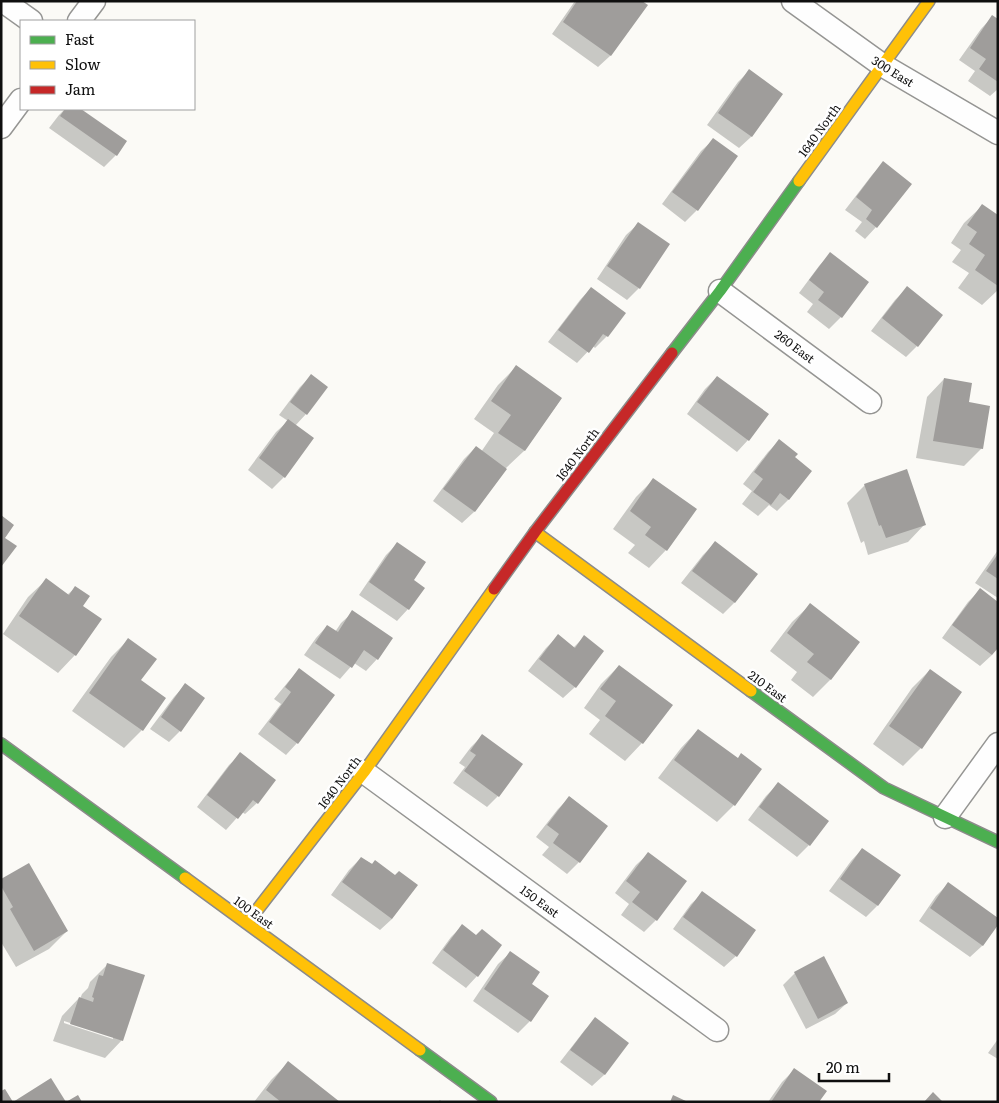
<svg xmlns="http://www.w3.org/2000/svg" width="999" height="1103" font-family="Literata,serif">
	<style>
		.shadow { fill: #0003; fill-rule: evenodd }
		.building { fill: #9f9d9b }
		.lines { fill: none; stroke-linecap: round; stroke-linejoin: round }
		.street-casing { stroke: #959593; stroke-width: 25 }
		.fast-casing { stroke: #8c8b8a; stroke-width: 14 }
		.slow-casing { stroke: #8c8b8a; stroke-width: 14 }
		.jam-casing { stroke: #8c8b8a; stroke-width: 14 }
		.path { stroke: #b9b9b8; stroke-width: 3; stroke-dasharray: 5 2.5; stroke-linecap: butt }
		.street { stroke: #fefefe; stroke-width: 22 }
		.fast { stroke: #4caf50; stroke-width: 11 }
		.slow { stroke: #ffc107; stroke-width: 11 }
		.jam { stroke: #c62828; stroke-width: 11 }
		.labels { text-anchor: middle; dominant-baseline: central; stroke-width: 5; stroke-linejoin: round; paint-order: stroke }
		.street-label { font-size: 12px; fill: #0f0f0f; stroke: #fff }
	</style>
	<rect width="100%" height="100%" fill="#fbfaf6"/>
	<path class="shadow" d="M575 1H640L646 6 610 56 598 67 552 34Z
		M992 17 998 21V89L990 96 968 81 975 71 959 60 981 29Z
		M749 71 781 94 751 137 739 148 707 125 738 82Z
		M65 109H79L126 141 116 155 104 167 49 128 59 115Z
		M713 140 697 210 685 222 662 204 701 151Z
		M883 163 876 227 865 239 855 231 862 222 845 210 872 175Z
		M982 206 998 217V290L982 305 958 288 969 273 952 262 961 250 951 243 964 223Z
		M638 224 639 288 627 300 597 279 626 235Z
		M830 254 868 282 841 317 829 329 807 312 813 304 799 293 819 266Z
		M591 288 624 313 607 336 595 348 593 346 577 363 548 342 580 300Z
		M907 288 917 346 906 357 871 331 895 300Z
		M516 367 561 399 524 451 506 468 474 512 462 523 433 501 464 459 476 447 481 452 494 433 474 419 498 385Z
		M311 376 306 414 295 426 284 477 272 489 248 470 276 432 288 421 279 415 300 387Z
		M717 377 748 440 737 452 687 414 705 389Z
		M944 379 967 403 982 448 964 466 916 458 927 397Z
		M779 441 794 458 811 471 788 500 777 511 769 505 758 516 742 504 752 491 743 484 768 452Z
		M653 480 666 550 649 568 628 553 635 545 613 529 636 497Z
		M865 485 925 524 908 542 868 555 864 541 861 543 847 503Z
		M715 543 756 574 734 603 723 614 681 583 703 555Z
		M397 544 412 580 408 609 397 621 359 595 386 555Z
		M998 550V598L975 583Z
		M46 580 67 595 75 588V655L58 673 3 634 28 597Z
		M980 590 992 655 980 666 942 638 968 602Z
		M810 605 859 642 830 680 813 697 791 680 797 672 770 651 792 622Z
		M353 612 377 659 366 671 354 663 340 679 304 655 316 638 327 626 335 632 341 623Z
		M558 636 573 648 584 637 575 687 563 698 528 671 546 648Z
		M128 640 139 681 164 698 142 730 124 748 72 711 111 657Z
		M619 666 671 705 642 743 625 761 589 734 600 720 584 708 601 684Z
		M299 670 297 743 286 755 258 734 281 704 274 699 288 682Z
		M930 670 921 748 903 766 873 744 912 688Z
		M185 685 180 731 169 742 150 729 174 697Z
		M698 730 734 805 717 822 658 778 681 748Z
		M483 735 498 796 487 807 453 783 465 767 459 763 471 747Z
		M241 754 257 803 245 814 242 812 226 830 197 807 229 765Z
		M778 784 809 845 797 857 748 820 766 796Z
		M570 797 606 826 579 862 567 874 542 855 549 847 536 837 558 809Z
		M862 849 877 906 866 917 829 891 851 861Z
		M648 854 685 881 656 920 644 932 621 915 629 904 615 893 636 865Z
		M361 858 395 876 392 919 380 930 331 895 349 870Z
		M1 881 67 931 49 949 16 967 1 942Z
		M948 884 998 923 982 946 970 957 919 921 936 896Z
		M703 893 736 956 724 967 673 929 691 904Z
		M462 926 477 976 466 988 432 963 451 937Z
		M510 953 530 984V1021L518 1033 473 1001 498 964Z
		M824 958 847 1003 835 1014 806 1029 783 985 795 973Z
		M108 964 122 1040 105 1058 53 1041 62 1016 79 998 80 999 82 994 88 988 90 982ZM64 1021 113 1037V1039L64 1023Z
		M595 1019 627 1043 604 1075 592 1086 560 1062 584 1031Z
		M998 1039V1059L988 1053Z
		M288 1063 338 1102H254L271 1080Z
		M794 1070 818 1102H768L782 1082Z"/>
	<path class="building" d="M577 1H642L648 5 611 56 563 22Z
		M992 15 998 19V82L979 69 986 59 970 48Z
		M749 69 783 94 752 137 718 113Z
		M65 109H81L127 141 117 156 60 116Z
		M713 138 738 156 698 211 672 192Z
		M883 161 912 184 877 228 866 219 872 210 856 197Z
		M982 204 998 215V286L975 270 985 255 969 244 977 232 967 225Z
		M638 222 670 244 640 289 607 266Z
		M830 252 869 282 842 318 818 300 824 292 809 280Z
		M907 286 943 315 918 347 882 318Z
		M591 287 626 313 608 337 603 334 589 353 558 330Z
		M516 365 562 398 525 451 498 433 511 415 491 401Z
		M311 374 328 387 307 415 290 402Z
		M717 376 769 414 749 441 697 402Z
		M944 378 972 383 969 402 990 406 983 449 933 441Z
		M288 419 314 438 285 478 259 458Z
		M779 439 798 454 795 457 812 471 789 500 780 493 771 505 753 492 763 479 754 472Z
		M476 446 507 469 475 512 443 489Z
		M907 469 926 525 886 538 881 525 879 526 864 484Z
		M653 478 697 509 667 551 645 535 651 527 630 511Z
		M1 515 14 525 5 538 17 546 1 567Z
		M715 541 758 574 735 603 692 571Z
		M397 542 426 562 414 580 425 588 409 610 369 582Z
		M998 554V579L986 571Z
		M46 578 69 595 75 586 90 596 83 606 102 619 76 656 19 616Z
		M980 588 998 602V648L992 655 952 625Z
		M810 603 860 642 831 680 807 662 814 654 787 633Z
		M352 610 393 638 378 660 364 650 352 668 315 643 327 625 338 632Z
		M558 634 575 648 584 635 604 651 576 688 539 659Z
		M128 638 157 659 141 680 166 698 143 731 89 693Z
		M619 665 673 705 643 744 605 716 616 701 600 689Z
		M299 668 335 695 298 744 269 722 291 692 285 687Z
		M930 669 962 692 922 749 889 726Z
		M185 683 205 698 181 732 161 717Z
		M698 729 738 758 741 753 762 769 735 806 674 760Z
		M482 734 523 764 499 797 464 771 476 755 470 751Z
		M240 752 276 780 258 804 253 800 238 819 207 795Z
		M778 782 829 821 810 846 759 807Z
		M569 796 608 826 580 863 553 843 559 834 547 825Z
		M862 848 901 875 878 906 840 879Z
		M648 852 687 881 657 921 632 902 640 892 626 881Z
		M361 857 372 864 375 860 395 875 399 871 418 885 392 919 342 882Z
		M29 863 68 931 34 951 10 909 13 907 1 886V879Z
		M948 882 998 918V925L983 946 930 908Z
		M702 891 756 930 737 957 683 917Z
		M462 924 476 935 482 929 502 945 478 977 443 950Z
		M510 951 540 972 532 984 549 996 531 1022 484 989Z
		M824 956 848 1003 818 1019 794 972Z
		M107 963 145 975 123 1041 70 1024 79 997 93 1002 94 998 92 997 99 975 103 976Z
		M595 1017 629 1043 605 1075 570 1050Z
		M288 1061 340 1102H281L266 1090Z
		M794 1068 827 1091 819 1102H771Z
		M51 1078 66 1102H13Z
		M5 1089 13 1102H1V1091Z
		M933 1092 943 1102H924Z
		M78 1095 82 1102H66Z
		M673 1095 688 1102H670Z"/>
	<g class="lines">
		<g class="street-casing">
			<path id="street" d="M3 1 31 21
				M793 1 882 65 998 133
				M79 21 94 1
				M1 127 21 100
				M720 291 870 402
				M364 772 717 1030
				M945 817 998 744"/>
		</g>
		<g class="fast-casing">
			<path id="fast" d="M672 353 720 291 799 181
				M751 691 884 788 998 842
				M1 744 185 878
				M420 1050 491 1102"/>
		</g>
		<g class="slow-casing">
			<path id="slow" d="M799 181 929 1
				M535 532 751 691
				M185 878 420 1050
				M247 923 364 772 494 589"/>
		</g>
		<g class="jam-casing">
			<path id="jam" d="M494 589 535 532 672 353"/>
		</g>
		<path class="path" d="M440 1102 441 1101"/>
		<use href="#street" class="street"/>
		<use href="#fast" class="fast"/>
		<use href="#slow" class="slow"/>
		<use href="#jam" class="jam"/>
	</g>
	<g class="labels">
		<g class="street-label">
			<text transform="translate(893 71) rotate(32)">300 East</text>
			<text transform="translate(819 130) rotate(-54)">1640 North</text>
			<text transform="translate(795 346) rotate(37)">260 East</text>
			<text transform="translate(577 454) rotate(-53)">1640 North</text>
			<text transform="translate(768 686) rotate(36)">210 East</text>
			<text transform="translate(339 782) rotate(-53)">1640 North</text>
			<text transform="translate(540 901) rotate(36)">150 East</text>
			<text transform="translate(254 912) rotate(36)">100 East</text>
		</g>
	</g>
	<rect width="999" height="1103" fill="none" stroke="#0f0f0f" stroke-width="5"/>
	<rect x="20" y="20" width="175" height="90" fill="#ffffff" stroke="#9f9f9f"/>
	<rect x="30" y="36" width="25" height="8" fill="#4caf50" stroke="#9f9f9f"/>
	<text x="65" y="45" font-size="15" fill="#0f0f0f">Fast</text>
	<rect x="30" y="61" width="25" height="8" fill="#ffc107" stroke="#9f9f9f"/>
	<text x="65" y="70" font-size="15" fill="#0f0f0f">Slow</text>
	<rect x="30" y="86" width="25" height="8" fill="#c62828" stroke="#9f9f9f"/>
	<text x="65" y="95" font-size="15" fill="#0f0f0f">Jam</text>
	<path d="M819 1073v8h70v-8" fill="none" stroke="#0f0f0f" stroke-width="2.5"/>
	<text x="826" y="1073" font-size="15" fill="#0f0f0f" stroke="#ffffff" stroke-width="4" paint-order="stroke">20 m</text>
</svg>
